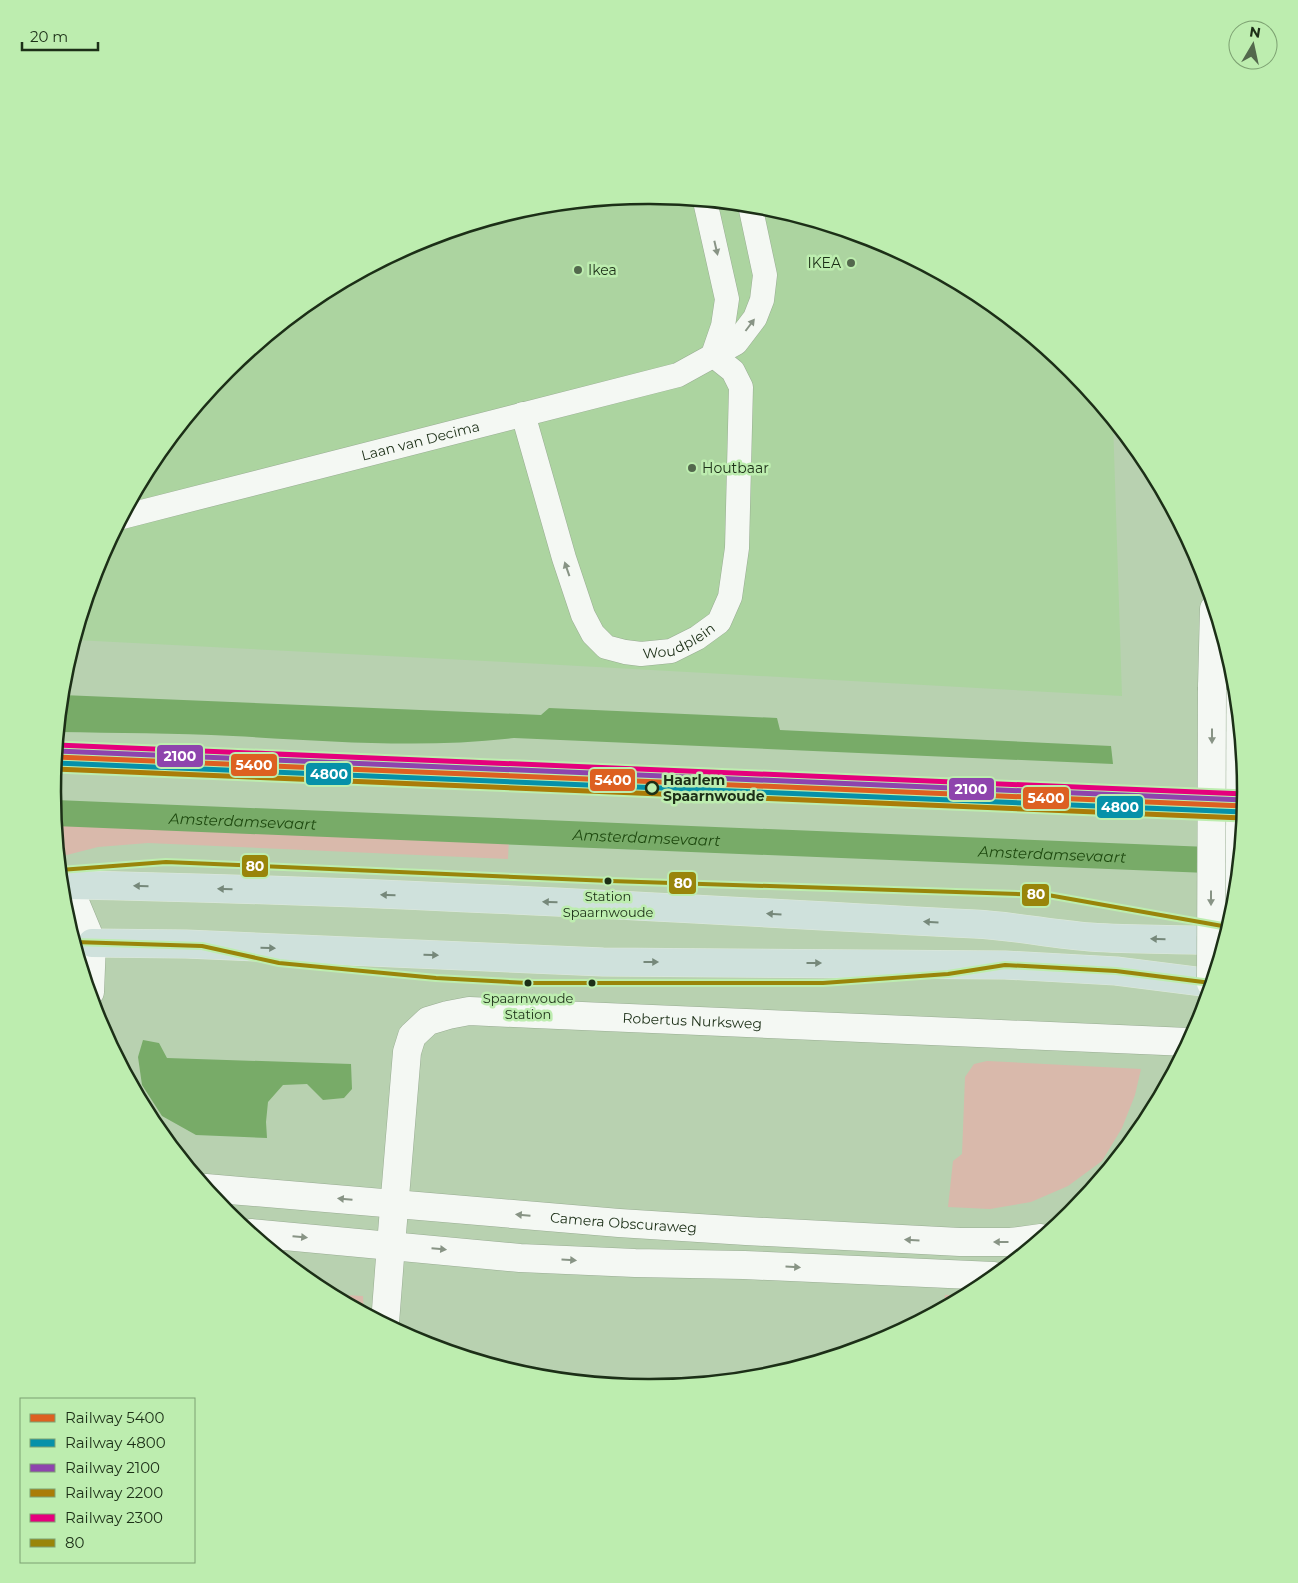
<svg xmlns="http://www.w3.org/2000/svg" width="1298" height="1583" font-family="Montserrat,sans-serif">
	<style>
		.built { fill: #acd4a0 }
		.green { fill: #d9b9ab }
		.water { fill: #78ab68 }
		.lines { fill: none; stroke-linecap: round; stroke-linejoin: round }
		.canal { stroke: #78ab68; stroke-width: 26 }
		.minor-casing { stroke: #98ac92; stroke-width: 25 }
		.tertiary-casing { stroke: #98ac92; stroke-width: 29 }
		.secondary-casing { stroke: #98ac92; stroke-width: 29 }
		.primary-casing { stroke: #dfeadb; stroke-width: 29 }
		.minor { stroke: #f4f8f3; stroke-width: 24 }
		.tertiary { stroke: #f4f8f3; stroke-width: 28 }
		.secondary { stroke: #f4f8f3; stroke-width: 28 }
		.primary { stroke: #cfe1dc; stroke-width: 28 }
		.secondary-bridge-casing { stroke: #98ac92; stroke-width: 29; stroke-linecap: butt }
		.secondary-bridge { stroke: #f4f8f3; stroke-width: 28 }
		.bus-1-casing { stroke: #bdedaf; stroke-width: 8 }
		.bus-1 { stroke: #99850a; stroke-width: 4 }
		.rail-1-casing { stroke: #bdedaf; stroke-width: 9 }
		.rail-2-casing { stroke: #bdedaf; stroke-width: 9 }
		.rail-3-casing { stroke: #bdedaf; stroke-width: 9 }
		.rail-4-casing { stroke: #bdedaf; stroke-width: 9 }
		.rail-5-casing { stroke: #bdedaf; stroke-width: 9 }
		.rail-1 { stroke: #dd6021; stroke-width: 5 }
		.rail-2 { stroke: #0691a9; stroke-width: 5 }
		.rail-3 { stroke: #8e44ad; stroke-width: 5 }
		.rail-4 { stroke: #aa7c08; stroke-width: 5 }
		.rail-5 { stroke: #e5007d; stroke-width: 5 }
		.oneway { fill: #889485 }
		.oneway2 { fill: #76887a }
		.poi-dot { fill: #53684d; stroke: #bdedaf; stroke-width: 2 }
		.stop-dot { fill: #bdedaf; stroke: #1c2f17; stroke-width: 2.5 }
		.bus-dot { fill: #1c2f17; stroke: #bdedaf; stroke-width: 2 }
		.labels { text-anchor: middle; dominant-baseline: central; stroke-width: 5; stroke-linejoin: round; paint-order: stroke }
		.bus-label { font-size: 13px; fill: #1c2f17; stroke: #bdedaf }
		.poi-label { font-size: 14px; fill: #1c2f17; stroke: #bdedaf; text-anchor: start }
		.street-label { font-size: 14px; fill: #1c2f17; stroke: #bdedaf }
		.stop-label { font-size: 14px; font-weight: bold; fill: #1c2f17; stroke: #bdedaf; text-anchor: start }
		.water-label { font-size: 15px; font-style: italic; fill: #1e490f; stroke: #bdedaf }
		.rim { fill: none; stroke: #1c2f17; stroke-width: 2.5 }
		.line-badge { stroke: #bdedaf; stroke-width: 2 }
		.badge-label { font-size: 14px; text-anchor: middle; font-weight: bold; fill: #fff }
	</style>
	<rect width="100%" height="100%" fill="#b8d1b0"/>
	<path class="built" d="M649 195 766 207 878 241 981 296 1071 370 1113 421 1122 696 543 664 75 640 98 563 153 460 227 370 318 295 421 240 533 206Z"/>
	<path class="green" d="M56 822 509 837 508 859 148 843 98 847 59 857Z
		M987 1061 1141 1069 1135 1095 1122 1128 1102 1161 1068 1186 1031 1202 990 1209 948 1207 953 1161 962 1154 965 1077 974 1064Z
		M344 1295 363 1296 364 1312 343 1301Z
		M945 1295H966L944 1307Z"/>
	<path class="water" d="M62 695 541 715 549 708 777 718 780 730 1111 746 1113 764 514 738C421 749 327 741 233 736 175 733 117 733 58 732Z
		M143 1040 159 1043 167 1058 351 1064 352 1089 344 1098 323 1100 307 1084 283 1085 268 1102 266 1122 267 1138 196 1135 162 1116 142 1085 138 1057Z"/>
	<g class="lines">
		<path class="canal" id="s1" d="M55 813 1233 861"/>
		<g class="minor-casing">
			<g id="minor">
				<path d="M705 201 727 299 723 326 713 355"/>
				<path id="s2" d="M523 414 564 558 583 615 593 634 606 647 625 652 641 654 671 651 697 638 719 622 730 597 737 548 741 387 733 371 713 355"/>
				<path id="s3" d="M122 517 678 375 736 343 755 318 762 300 765 275 750 205"/>
			</g>
		</g>
		<g class="tertiary-casing">
			<path id="tertiary" d="M385 1323 391 1245"/>
		</g>
		<g class="secondary-casing">
			<g id="secondary">
				<path d="M1212 687 1214 609"/>
				<path d="M68 885 92 943 90 992"/>
				<path d="M1234 909 1236 700"/>
				<path id="s4" d="M206 1188 619 1223 746 1231 960 1242H1011L1041 1238"/>
				<path d="M251 1233 520 1258 635 1263 744 1265 994 1276"/>
				<path id="s5" d="M391 1245 407 1052 412 1036 428 1021 448 1015 469 1011 535 1014 1188 1042"/>
			</g>
		</g>
		<g class="primary-casing">
			<path id="primary" d="M68 885C370 890 673 908 975 924 1013 926 1052 934 1090 937 1135 940 1180 939 1224 941
				M92 943 186 944 603 962 1005 965 1116 971 1211 983"/>
		</g>
		<use href="#minor" class="minor"/>
		<use href="#tertiary" class="tertiary"/>
		<use href="#secondary" class="secondary"/>
		<use href="#primary" class="primary"/>
		<g class="secondary-bridge-casing">
			<path id="secondary-bridge" d="M1211 983 1212 687"/>
		</g>
		<use href="#secondary-bridge" class="secondary-bridge"/>
		<g class="bus-1-casing">
			<path id="bus-1" d="M60 870 166 862 610 881 1048 895 1228 927
				M74 942 202 946 279 963 436 978 528 983H823L948 974 1005 965 1116 971 1211 983"/>
		</g>
		<use href="#bus-1" class="bus-1"/>
		<g class="rail-1-casing">
			<path id="rail-1" d="M56 757 1244 806"/>
		</g>
		<g class="rail-2-casing">
			<path id="rail-2" d="M56 763 1243 812"/>
		</g>
		<g class="rail-3-casing">
			<path id="rail-3" d="M57 751 1244 800"/>
		</g>
		<g class="rail-4-casing">
			<path id="rail-4" d="M55 769 1243 818"/>
		</g>
		<g class="rail-5-casing">
			<path id="rail-5" d="M57 745 1245 794"/>
		</g>
		<use href="#rail-1" class="rail-1"/>
		<use href="#rail-2" class="rail-2"/>
		<use href="#rail-3" class="rail-3"/>
		<use href="#rail-4" class="rail-4"/>
		<use href="#rail-5" class="rail-5"/>
	</g>
	<defs><path id="oneway-solid" d="M-6-.8H1V-3.2L6.5 0L1 3.2V.8H-6Z" transform="scale(1.25)"/></defs>
	<g class="oneway">
		<use href="#oneway-solid" transform="translate(716 248) rotate(77)"/>
		<use href="#oneway-solid" transform="translate(750 325) rotate(-53)"/>
		<use href="#oneway-solid" transform="translate(567 569) rotate(-109)"/>
		<use href="#oneway-solid" transform="translate(1212 736) rotate(90)"/>
		<use href="#oneway-solid" transform="translate(1211 898) rotate(90)"/>
		<use href="#oneway-solid" transform="translate(345 1199) rotate(-175)"/>
		<use href="#oneway-solid" transform="translate(523 1215) rotate(-175)"/>
		<use href="#oneway-solid" transform="translate(300 1237) rotate(5)"/>
		<use href="#oneway-solid" transform="translate(912 1240) rotate(-177)"/>
		<use href="#oneway-solid" transform="translate(1001 1242) rotate(180)"/>
		<use href="#oneway-solid" transform="translate(439 1249) rotate(5)"/>
		<use href="#oneway-solid" transform="translate(569 1260) rotate(3)"/>
		<use href="#oneway-solid" transform="translate(793 1267) rotate(3)"/>
	</g>
	<g class="oneway2">
		<use href="#oneway-solid" transform="translate(141 886) rotate(-179)"/>
		<use href="#oneway-solid" transform="translate(225 889) rotate(-178)"/>
		<use href="#oneway-solid" transform="translate(388 895) rotate(-178)"/>
		<use href="#oneway-solid" transform="translate(550 902) rotate(-178)"/>
		<use href="#oneway-solid" transform="translate(774 914) rotate(-176)"/>
		<use href="#oneway-solid" transform="translate(931 922) rotate(-177)"/>
		<use href="#oneway-solid" transform="translate(1158 939) rotate(-178)"/>
		<use href="#oneway-solid" transform="translate(268 948) rotate(2)"/>
		<use href="#oneway-solid" transform="translate(431 955) rotate(2)"/>
		<use href="#oneway-solid" transform="translate(651 962)"/>
		<use href="#oneway-solid" transform="translate(814 963)"/>
	</g>
	<g class="poi-dot">
		<circle cx="851" cy="263" r="5"/>
		<circle cx="578" cy="270" r="5"/>
		<circle cx="692" cy="468" r="5"/>
	</g>
	<circle class="stop-dot" cx="652" cy="788" r="6"/>
	<g class="bus-dot">
		<circle cx="608" cy="881" r="4.5"/>
		<circle cx="528" cy="983" r="4.5"/>
		<circle cx="592" cy="983" r="4.5"/>
	</g>
	<g class="labels">
		<g class="bus-label">
			<text x="608" y="896">Station<tspan x="608" dy="16">Spaarnwoude</tspan></text>
			<text x="528" y="998">Spaarnwoude<tspan x="528" dy="16">Station</tspan></text>
		</g>
		<g class="poi-label">
			<text x="841" y="263" text-anchor="end">IKEA</text>
			<text x="588" y="270">Ikea</text>
			<text x="702" y="468">Houtbaar</text>
		</g>
		<g class="street-label">
			<text stroke="none"><textPath href="#s3" startOffset="308">Laan van Decima</textPath></text>
			<text stroke="none"><textPath href="#s2" startOffset="326">Woudplein</textPath></text>
			<text stroke="none"><textPath href="#s5" startOffset="498">Robertus Nurksweg</textPath></text>
			<text stroke="none"><textPath href="#s4" startOffset="419">Camera Obscuraweg</textPath></text>
		</g>
		<g class="stop-label">
			<text x="663" y="780">Haarlem<tspan x="663" dy="16">Spaarnwoude</tspan></text>
		</g>
		<g class="water-label">
			<text stroke="none"><textPath href="#s1" startOffset="188">Amsterdamsevaart</textPath></text>
			<text stroke="none"><textPath href="#s1" startOffset="592">Amsterdamsevaart</textPath></text>
			<text stroke="none"><textPath href="#s1" startOffset="998">Amsterdamsevaart</textPath></text>
		</g>
	</g>
	<path d="M0 0H1298V1583H0ZM648 204H650A587 587 0 0 1 1237 791V792A587 587 0 0 1 650 1379H648A587 587 0 0 1 61 792V791A587 587 0 0 1 648 204Z" fill="#bdedaf" fill-rule="evenodd"/>
	<path class="rim" d="M648 204H650A587 587 0 0 1 1237 791V792A587 587 0 0 1 650 1379H648A587 587 0 0 1 61 792V791A587 587 0 0 1 648 204Z"/>
	<g class="line-badge">
		<rect x="156" y="744" width="48" height="24" rx="5" fill="#8e44ad"/>
		<rect x="230" y="753" width="48" height="24" rx="5" fill="#dd6021"/>
		<rect x="305" y="762" width="47" height="24" rx="5" fill="#0691a9"/>
		<rect x="589" y="768" width="47" height="24" rx="5" fill="#dd6021"/>
		<rect x="948" y="777" width="47" height="24" rx="5" fill="#8e44ad"/>
		<rect x="1022" y="786" width="48" height="24" rx="5" fill="#dd6021"/>
		<rect x="1096" y="795" width="48" height="24" rx="5" fill="#0691a9"/>
		<rect x="241" y="854" width="28" height="24" rx="5" fill="#99850a"/>
		<rect x="668" y="871" width="29" height="24" rx="5" fill="#99850a"/>
		<rect x="1021" y="883" width="29" height="24" rx="5" fill="#99850a"/>
	</g>
	<g class="badge-label">
		<text x="180" y="761">2100</text>
		<text x="254" y="770">5400</text>
		<text x="329" y="779">4800</text>
		<text x="613" y="785">5400</text>
		<text x="971" y="794">2100</text>
		<text x="1046" y="803">5400</text>
		<text x="1120" y="812">4800</text>
		<text x="255" y="871">80</text>
		<text x="683" y="888">80</text>
		<text x="1036" y="899">80</text>
	</g>
	<rect x="20" y="1398" width="175" height="165" fill="#bdedaf" stroke="#7da172"/>
	<rect x="30" y="1414" width="25" height="8" fill="#dd6021" stroke="#7da172"/>
	<text x="65" y="1423" font-size="15" fill="#1c2f17">Railway 5400</text>
	<rect x="30" y="1439" width="25" height="8" fill="#0691a9" stroke="#7da172"/>
	<text x="65" y="1448" font-size="15" fill="#1c2f17">Railway 4800</text>
	<rect x="30" y="1464" width="25" height="8" fill="#8e44ad" stroke="#7da172"/>
	<text x="65" y="1473" font-size="15" fill="#1c2f17">Railway 2100</text>
	<rect x="30" y="1489" width="25" height="8" fill="#aa7c08" stroke="#7da172"/>
	<text x="65" y="1498" font-size="15" fill="#1c2f17">Railway 2200</text>
	<rect x="30" y="1514" width="25" height="8" fill="#e5007d" stroke="#7da172"/>
	<text x="65" y="1523" font-size="15" fill="#1c2f17">Railway 2300</text>
	<rect x="30" y="1539" width="25" height="8" fill="#99850a" stroke="#7da172"/>
	<text x="65" y="1548" font-size="15" fill="#1c2f17">80</text>
	<g transform="translate(1253 45) rotate(9)"><circle r="24" fill="#bdedaf" stroke="#7da172"/>
	<path d="M0-4L9 19L0 12L-9 19Z" fill="#53684d"/>
	<text y="-8" font-size="14" font-weight="bold" text-anchor="middle" fill="#1c2f17">N</text>
	</g>
	<path d="M22 42v8h76v-8" fill="none" stroke="#1c2f17" stroke-width="2.5"/>
	<text x="30" y="42" font-size="15" fill="#1c2f17" stroke="#bdedaf" stroke-width="4" paint-order="stroke">20 m</text>
</svg>
